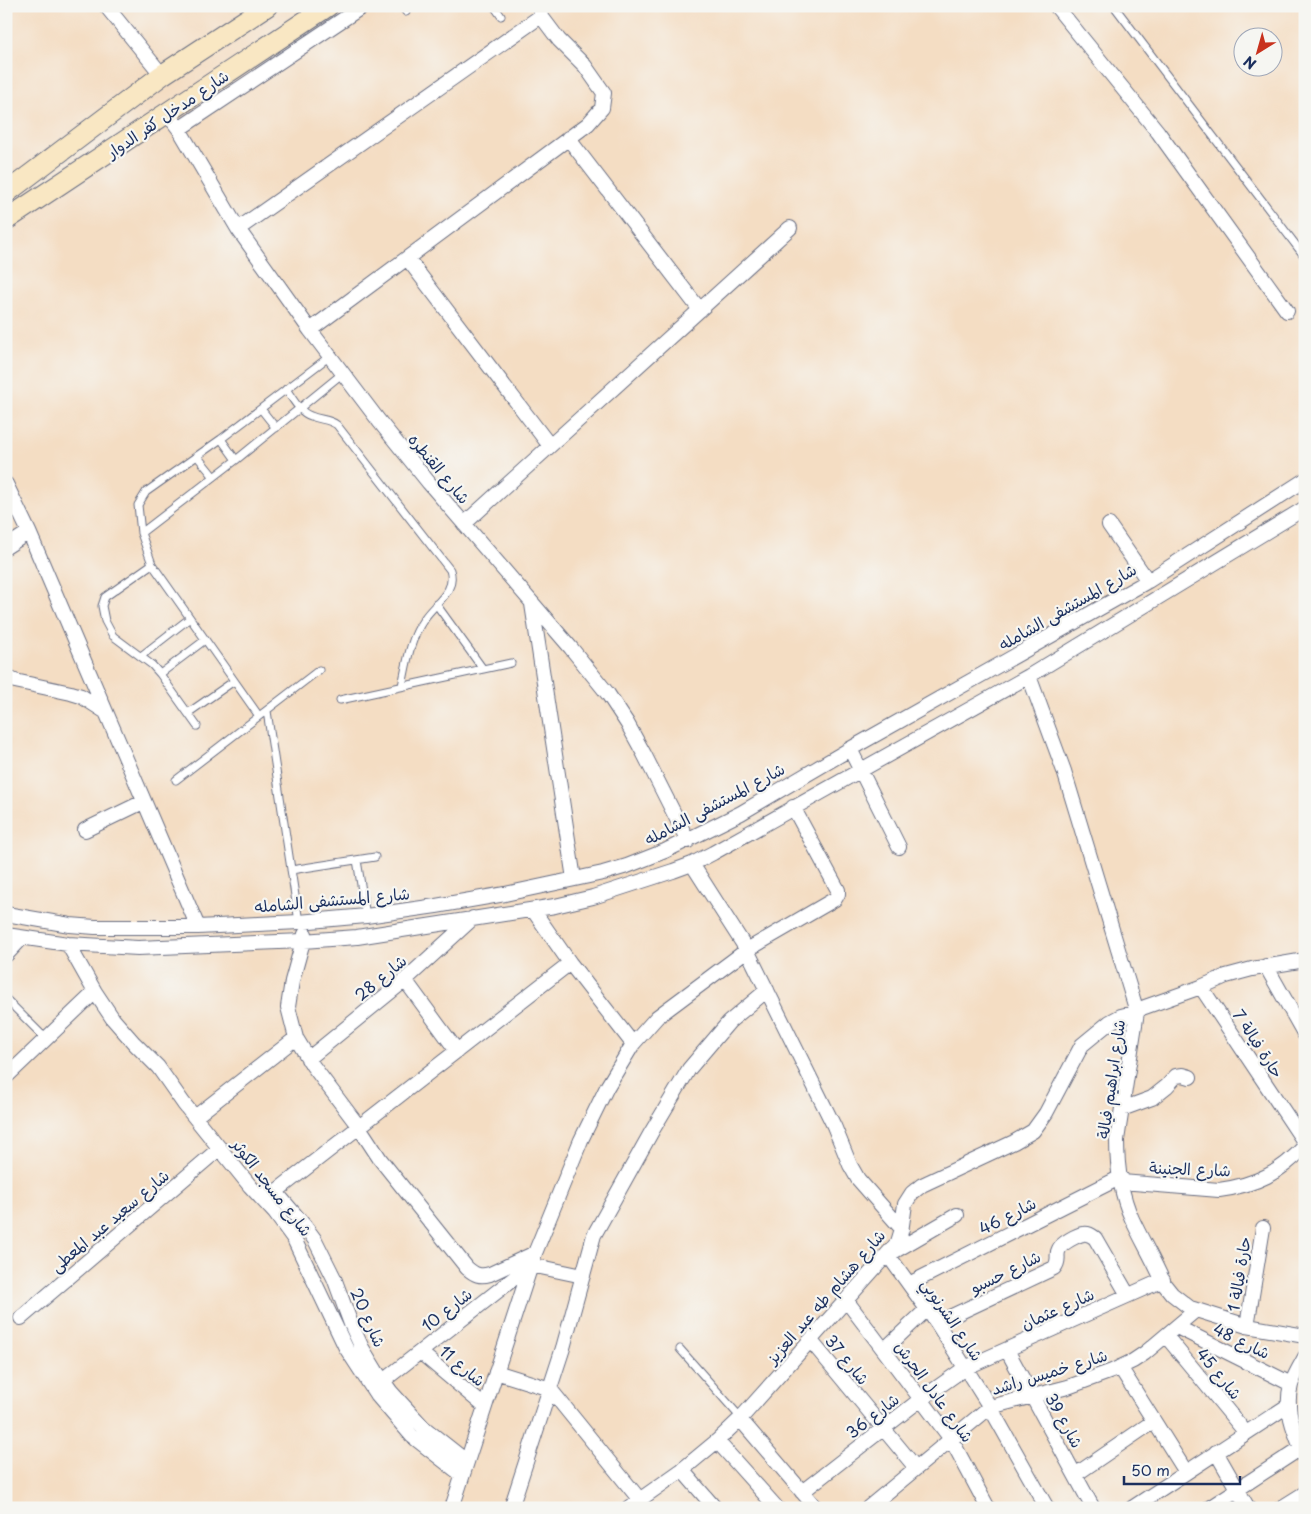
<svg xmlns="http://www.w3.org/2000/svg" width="1311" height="1514" font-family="'Playpen Sans','Playpen Sans Arabic',sans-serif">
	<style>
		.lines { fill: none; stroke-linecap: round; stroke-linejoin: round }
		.lane-casing { stroke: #676c81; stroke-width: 9 }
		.street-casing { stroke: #676c81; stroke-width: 16 }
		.secondary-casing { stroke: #676c81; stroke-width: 22 }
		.lane { stroke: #fff; stroke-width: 7 }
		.street { stroke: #fff; stroke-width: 14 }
		.secondary { stroke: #f9e7c3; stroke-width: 20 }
		.labels { text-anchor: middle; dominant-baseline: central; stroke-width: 4.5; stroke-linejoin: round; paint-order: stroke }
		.street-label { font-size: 16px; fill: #1b2f5e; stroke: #f6f6f2 }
	</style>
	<rect width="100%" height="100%" fill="#f6f6f2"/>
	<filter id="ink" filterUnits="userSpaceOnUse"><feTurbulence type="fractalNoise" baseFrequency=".02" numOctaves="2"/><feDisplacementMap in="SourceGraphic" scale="10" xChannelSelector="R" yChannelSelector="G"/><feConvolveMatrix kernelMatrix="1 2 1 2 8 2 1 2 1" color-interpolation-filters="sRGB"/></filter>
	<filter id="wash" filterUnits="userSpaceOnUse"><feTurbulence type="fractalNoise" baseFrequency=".0096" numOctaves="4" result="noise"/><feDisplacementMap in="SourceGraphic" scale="20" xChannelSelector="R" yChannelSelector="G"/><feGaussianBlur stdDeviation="1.12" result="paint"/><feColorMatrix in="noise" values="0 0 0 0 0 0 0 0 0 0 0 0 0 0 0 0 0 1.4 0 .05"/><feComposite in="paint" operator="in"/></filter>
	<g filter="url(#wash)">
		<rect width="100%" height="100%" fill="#f4ddc3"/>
	</g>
	<g filter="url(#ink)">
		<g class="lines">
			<g class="lane-casing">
				<path id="lane" d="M402 6 406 12
					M494 6 501 16
					M1114 6 1305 257
					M286 389C293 399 299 412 311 416 320 420 329 419 337 425L450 570C457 592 434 603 424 619 410 639 407 662 402 686
					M261 409 276 428
					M221 439 236 460
					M197 456 214 477
					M141 533 236 460 343 373
					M152 564 105 597 102 606 105 621 113 636 152 665 160 674 197 726
					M436 604 483 669
					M141 656 190 618
					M160 674 205 640
					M340 700 511 663
					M267 711 299 922
					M188 713 234 681
					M259 716 152 564 141 533 138 505 146 492 221 439 330 356
					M176 780 319 670
					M357 860 366 916
					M291 870 375 857
					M6 999 46 1039
					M680 1349 741 1418"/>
			</g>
			<g class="street-casing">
				<path id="street" d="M106 6 162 75
					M1056 6 1158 132 1287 311
					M167 113 179 129 238 229 310 330 379 421 429 483 571 648 608 694 627 723 644 754 688 841
					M179 129 363 6
					M568 138 700 310
					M238 229 541 16
					M407 258 550 446
					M310 330 588 124 602 108 604 93 585 66 559 40 541 16 540 6
					M6 484 29 532 198 927
					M464 524 790 228
					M1109 525 1148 581
					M6 547 29 532
					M532 604 574 879
					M6 677 15 681 71 693 81 696 106 712
					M850 749 899 847
					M85 830 143 802
					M692 864 747 950 834 1126 850 1165 858 1179 902 1229
					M533 910 570 963 633 1044
					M6 914 70 925 95 927H198L299 922 366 916 436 906 505 894 603 873 627 866 665 851 741 813 850 749 1148 581 1305 480
					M305 934 292 981 288 1007 296 1038 313 1066 359 1127 380 1159 467 1268C475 1275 480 1277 490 1274L535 1253
					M6 935 68 944 138 948 303 941 357 937 555 906 593 897 673 871 692 864 713 853 1029 676 1305 508
					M68 944 95 992 113 1019 134 1043 158 1067 184 1104 250 1186 275 1213 294 1239 346 1348 376 1394 412 1436 462 1475
					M6 955 22 938
					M1305 960 1252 969 1226 976 1201 987 1142 1008 1137 1012 1117 1140C1117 1166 1121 1195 1132 1219 1142 1241 1155 1262 1164 1284L1172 1294 1190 1308 1247 1326 1305 1336
					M1266 966 1305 1035
					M405 980 457 1051
					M1201 987 1305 1143
					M308 1059 405 980 473 918
					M6 1077 95 992
					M1122 1109 1152 1098 1167 1086 1176 1076 1183 1075 1190 1077
					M195 1117 296 1038
					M1122 1182 1219 1190C1256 1185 1280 1173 1305 1146
					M266 1190 280 1197 304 1225 315 1240 334 1278 351 1324 362 1348 376 1371 391 1392 423 1427 466 1461
					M274 1193 570 963
					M957 1215 888 1255 937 1323 990 1407 1047 1508
					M909 1284 1121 1177
					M846 1300 951 1439 988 1508
					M21 1318 220 1148
					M937 1323 1054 1268C1061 1260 1055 1256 1059 1249 1062 1243 1077 1235 1083 1234 1088 1233 1091 1235 1095 1238L1128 1295
					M1247 1326 1263 1228
					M1177 1327 1291 1384
					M1166 1336 1246 1433
					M811 1341 916 1468
					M884 1350 927 1309
					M1007 1350 1093 1508
					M420 1352 484 1406
					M1120 1367 1186 1472
					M496 1372 550 1389 640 1500
					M383 1381 531 1265 583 1276
					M740 1419 816 1508
					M717 1441 777 1508
					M1216 1452 1248 1508
					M1304 1455C1295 1433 1284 1409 1291 1385 1294 1376 1300 1366 1305 1357
					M682 1470 715 1508
					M1075 1475 1154 1421
					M802 1492 921 1399 965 1368 1163 1280
					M452 1508 535 1253 581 1140 607 1087 633 1044 657 1017 747 950 835 899 838 894V890L793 807
					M511 1508 563 1348 594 1235 652 1131 689 1069 729 1022 767 990
					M628 1508 682 1470 717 1441 740 1419 898 1242 901 1232 905 1204 912 1193 922 1185 1014 1142 1033 1131 1046 1113 1082 1045 1110 1022 1121 1016 1137 1012 1064 771 1029 676
					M868 1508 990 1407 1068 1387 1112 1371 1133 1361 1145 1353 1196 1310
					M1132 1508 1289 1405
					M1209 1508 1301 1448
					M1281 1508 1305 1493"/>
			</g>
			<g class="secondary-casing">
				<path id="secondary" d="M6 193 162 75 267 6
					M6 220 328 6"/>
			</g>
			<use href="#lane" class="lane"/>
			<use href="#street" class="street"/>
			<use href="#secondary" class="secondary"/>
		</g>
	</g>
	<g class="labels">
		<g class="street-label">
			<text transform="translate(167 113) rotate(-34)">شارع مدخل كفر الدوار</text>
			<text transform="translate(440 468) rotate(50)">شارع القنطره</text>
			<text transform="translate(1067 606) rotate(-30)">شارع المستشفى الشامله</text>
			<text transform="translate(714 803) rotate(-28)">شارع المستشفى الشامله</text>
			<text transform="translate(332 899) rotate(-5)">شارع المستشفى الشامله</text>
			<text transform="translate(380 977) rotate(-40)">شارع 28</text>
			<text transform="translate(1259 1043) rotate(57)">حارة فيالة 7</text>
			<text transform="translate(1110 1079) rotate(-82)">شارع ابراهيم فيالة</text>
			<text transform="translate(1190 1168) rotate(2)">شارع الجنينة</text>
			<text transform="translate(273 1187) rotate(52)">شارع مسجد الكوثر</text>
			<text transform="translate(1007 1215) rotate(-27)">شارع 46</text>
			<text transform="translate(109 1220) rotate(-40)">شارع سعيد عبد المعطى</text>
			<text transform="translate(1005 1271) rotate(-26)">شارع حسبو</text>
			<text transform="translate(1238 1274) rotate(-81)">حارة فيالة 1</text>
			<text transform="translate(825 1296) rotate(-49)">شارع هشام طه عبد العزيز</text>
			<text transform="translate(1057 1308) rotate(-24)">شارع عثمان</text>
			<text transform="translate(446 1309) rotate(-38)">شارع 10</text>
			<text transform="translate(369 1317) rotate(66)">شارع 20</text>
			<text transform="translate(953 1319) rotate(56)">شارع الشرنوبي</text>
			<text transform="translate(1242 1340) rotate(26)">شارع 48</text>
			<text transform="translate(848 1359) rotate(51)">شارع 37</text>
			<text transform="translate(463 1365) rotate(40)">شارع 11</text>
			<text transform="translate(1049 1371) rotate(-17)">شارع خميس راشد</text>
			<text transform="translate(1220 1373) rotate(51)">شارع 45</text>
			<text transform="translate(935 1391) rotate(54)">شارع عادل الحرش</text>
			<text transform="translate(872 1415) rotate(-38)">شارع 36</text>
			<text transform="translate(1065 1420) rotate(61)">شارع 39</text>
		</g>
	</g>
	<rect width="1311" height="1514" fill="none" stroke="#f6f6f2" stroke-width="25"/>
	<g transform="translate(1258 52) rotate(217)"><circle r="24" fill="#f6f6f2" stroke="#9ea6b7"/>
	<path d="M0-4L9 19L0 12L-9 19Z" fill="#c8321e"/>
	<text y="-8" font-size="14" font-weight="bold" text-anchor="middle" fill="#1b2f5e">N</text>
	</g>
	<path d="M1124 1476v8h116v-8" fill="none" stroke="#1b2f5e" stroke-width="2.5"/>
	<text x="1131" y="1476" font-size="15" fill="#1b2f5e" stroke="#f6f6f2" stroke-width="4" paint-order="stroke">50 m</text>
</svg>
